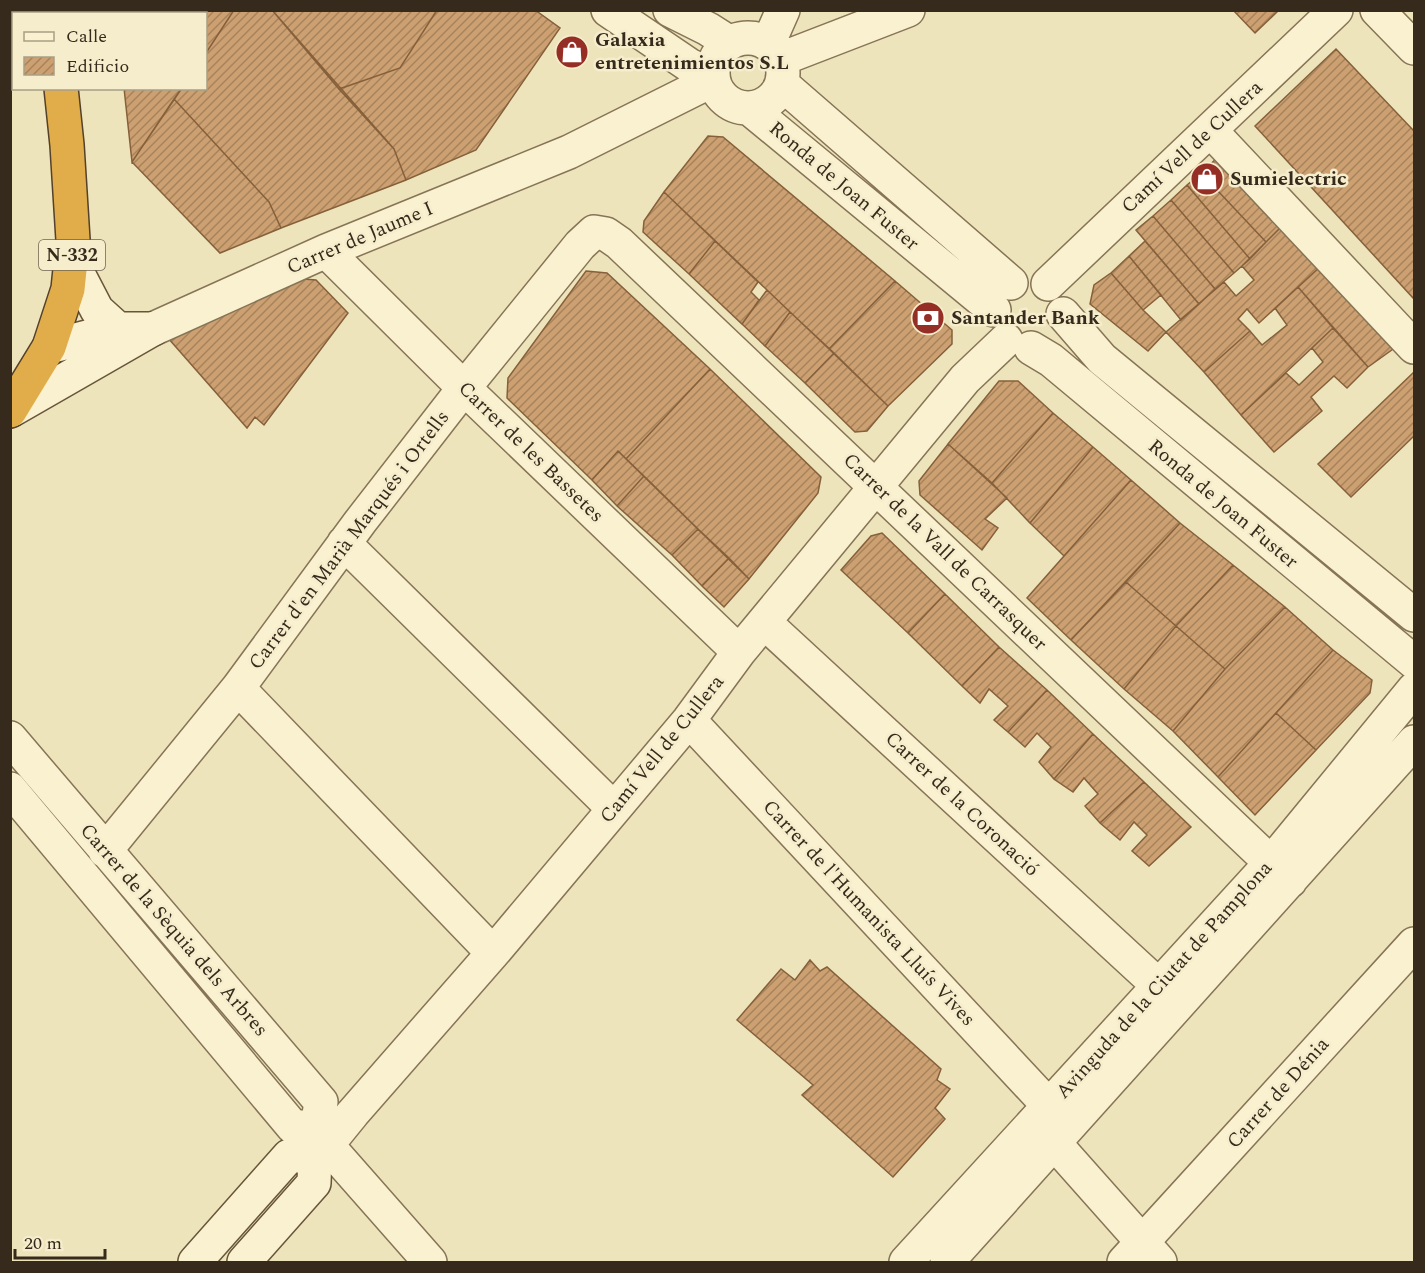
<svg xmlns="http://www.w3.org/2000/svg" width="1425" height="1273" font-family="Spectral,serif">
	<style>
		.building { fill: url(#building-hatch); stroke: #85603b; stroke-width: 1.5 }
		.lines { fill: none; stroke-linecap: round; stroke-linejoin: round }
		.street-casing { stroke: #867456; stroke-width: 36 }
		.secondary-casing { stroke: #675539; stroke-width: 36 }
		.highway-casing { stroke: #53412b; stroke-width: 36 }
		.street { stroke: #f9f1cf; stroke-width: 33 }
		.secondary { stroke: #f9f1cf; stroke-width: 33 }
		.highway { stroke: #e1ad4a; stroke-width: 33 }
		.labels { text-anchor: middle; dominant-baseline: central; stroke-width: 5; stroke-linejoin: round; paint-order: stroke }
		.shield { fill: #f5edcc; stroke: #6f6450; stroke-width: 1.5 }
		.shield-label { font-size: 18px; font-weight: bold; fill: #352a1b }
		.poi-label { font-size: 20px; font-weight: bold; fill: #352a1b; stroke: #f5edcc; text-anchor: start }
		.street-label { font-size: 20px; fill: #352a1b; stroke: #f5edcc }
	</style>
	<defs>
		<pattern id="building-hatch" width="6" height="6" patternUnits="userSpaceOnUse" patternTransform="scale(1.5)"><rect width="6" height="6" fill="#cda071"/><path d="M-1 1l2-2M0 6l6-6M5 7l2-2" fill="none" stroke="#a7835c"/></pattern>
	</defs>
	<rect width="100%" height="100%" fill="#eee4bc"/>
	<path class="building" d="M115 10H234L206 53V14H116Z
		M234 10H272L394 149 406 180 281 228 269 202 174 99 182 88H206V53Z
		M272 10H437L400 68 339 89Z
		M437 10H535L560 28 476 150 406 180 394 149 339 89 400 68Z
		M1233 10H1279L1255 33Z
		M1336 49 1414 131V299L1255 126Z
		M124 88H182L132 162Z
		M174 99 269 202 281 228 220 253 132 162Z
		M708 136 723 137 895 281 829 349 664 192Z
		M1220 155 1284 224 1266 242 1201 173Z
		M1201 173 1266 242 1250 259 1187 185Z
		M1187 185 1250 259 1234 273 1171 200Z
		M664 192 715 241 689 274 643 232 644 221Z
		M1171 200 1234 273 1215 289 1153 216Z
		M1153 216 1215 289 1199 304 1136 230Z
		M1284 224 1321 266 1259 323 1247 309 1238 319 1250 331 1204 372 1166 332 1224 282 1236 296 1254 280 1242 266Z
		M715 241 758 282 751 292 759 300 742 324 689 274Z
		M1145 241 1199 304 1181 320 1129 256Z
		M1129 256 1161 295 1143 310 1111 273Z
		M1321 266 1396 347 1368 367 1298 287Z
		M586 271 607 273 710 369 626 459 618 451 592 480 507 398 508 378Z
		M1111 273 1143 310 1166 332 1148 351 1090 304 1094 285Z
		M303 279 316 280 348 313 264 425 255 417 247 428 168 338Z
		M895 281 952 330V344L888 406 829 349Z
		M1298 287 1333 328 1241 415 1204 372 1250 331 1262 345 1287 325 1275 308Z
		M767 290 790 312 765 346 742 324Z
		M790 312 834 353 805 383 765 346Z
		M1333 328 1368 367 1347 388 1334 376 1311 397 1322 411 1274 452 1241 415 1286 373 1299 385 1323 362 1312 348Z
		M834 353 888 406 867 431 855 432 805 383Z
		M710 369 821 477 818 493 749 579 626 459Z
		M1414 372V436L1351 497 1318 464Z
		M999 381H1018L1053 413 992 483 948 444Z
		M1053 413 1093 447 1030 523 992 483Z
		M948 444 1007 498 985 519 998 528 982 550 920 495 919 481Z
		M1093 447 1131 480 1064 556 1030 523Z
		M618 451 644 476 617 506 592 480Z
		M644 476 698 529 672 555 617 506Z
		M1131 480 1180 523 1071 640 1027 598Z
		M1180 523 1233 565 1176 626 1126 582Z
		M698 529 729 558 702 586 672 555Z
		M882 533 945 594 908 633 841 570 871 536Z
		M729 558 749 579 724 607 702 586Z
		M1233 565 1285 607 1225 669 1176 626Z
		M1126 582 1176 626 1124 689 1071 640Z
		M945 594 999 647 962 686 908 633Z
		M1285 607 1333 650 1218 777 1173 731 1225 669Z
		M1176 626 1225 669 1173 731 1124 689Z
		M999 647 1047 690 1008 732 994 720 1008 706 989 689 980 703 962 686Z
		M1333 650 1372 680 1370 693 1316 750 1276 713Z
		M1047 690 1093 734 1054 779 1039 762 1051 747 1037 733 1025 747 1008 732Z
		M1276 713 1316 750 1255 815 1218 777Z
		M1093 734 1144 782 1100 823 1085 806 1098 794 1084 778 1073 792 1054 779Z
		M1144 782 1191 827 1149 866 1132 851 1147 835 1134 822 1120 840 1100 823Z
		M810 960 820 971 827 967 941 1069 937 1080 950 1089 935 1108 945 1119 893 1177 802 1095 813 1085 737 1020 781 969 795 980Z"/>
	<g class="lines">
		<g class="street-casing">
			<path id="street" d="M608 10 689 65 713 76
				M670 10 708 29 730 43
				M1377 10 1414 48
				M713 73a35 35 0 1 1 70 0a35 35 0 1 1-70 0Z
				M768 44 783 10
				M781 59 908 10
				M782 84 1011 283
				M749 108 994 310
				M1210 130 1414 347
				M326 251 464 388 739 652
				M1048 284 1336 10
				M1063 314 1102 359 1414 615
				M153 329 326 251 569 152 713 80
				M1031 348 1051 360 1414 662
				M344 543 614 809
				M764 622 1159 986
				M238 688 493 953
				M689 720 1049 1106
				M10 738 321 1102 317 1127 327 1145 430 1262
				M10 789 293 1127H317
				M105 851 238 688 360 522 464 388 580 245 594 232 606 234 619 243 1290 881
				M1041 1128 1160 1262
				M327 1145 353 1113 493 953 689 720 739 652 965 379 1006 340
				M906 1262 1271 863 1414 689
				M947 1262 1414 742
				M1124 1262 1414 944"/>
		</g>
		<g class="secondary-casing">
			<path id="secondary" d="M71 260 97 310 118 329H153
				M49 347 118 329
				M12 410 153 329
				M195 1262 289 1156H315L327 1145
				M244 1262 314 1183 315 1156"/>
		</g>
		<g class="highway-casing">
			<path id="highway" d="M52 10V14
				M10 411 49 347 68 289 73 240 67 145 61 88"/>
		</g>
		<use href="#street" class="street"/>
		<use href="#secondary" class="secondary"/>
		<use href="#highway" class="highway"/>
	</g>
	<defs>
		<g id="shop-disc" transform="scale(1.725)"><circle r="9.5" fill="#952f25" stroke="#f5edcc"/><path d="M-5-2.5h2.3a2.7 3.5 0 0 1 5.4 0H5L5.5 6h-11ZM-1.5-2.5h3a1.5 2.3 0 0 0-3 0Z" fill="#fff"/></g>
		<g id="bank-disc" transform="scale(1.725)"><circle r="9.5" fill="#952f25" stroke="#f5edcc"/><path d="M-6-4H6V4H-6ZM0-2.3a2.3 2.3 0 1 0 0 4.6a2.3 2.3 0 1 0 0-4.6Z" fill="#fff"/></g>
	</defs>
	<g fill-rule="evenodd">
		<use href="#shop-disc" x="572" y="52"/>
		<use href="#shop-disc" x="1207" y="179"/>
		<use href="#bank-disc" x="928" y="318"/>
	</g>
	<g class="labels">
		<rect class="shield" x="39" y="240" width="66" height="30" rx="4.5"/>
		<g class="shield-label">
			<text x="72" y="255">N-332</text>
		</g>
		<g class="poi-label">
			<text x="595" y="40">Galaxia<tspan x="595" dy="23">entretenimientos S.L</tspan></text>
			<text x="1230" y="179">Sumielectric</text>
			<text x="951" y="318">Santander Bank</text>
		</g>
		<g class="street-label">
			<text transform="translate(1192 147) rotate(-43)">Camí Vell de Cullera</text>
			<text transform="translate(844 186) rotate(40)">Ronda de Joan Fuster</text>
			<text transform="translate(360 238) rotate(-23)">Carrer de Jaume I</text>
			<text transform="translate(531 452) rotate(44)">Carrer de les Bassetes</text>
			<text transform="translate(1223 504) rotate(40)">Ronda de Joan Fuster</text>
			<text transform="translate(349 540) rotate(-53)">Carrer d'en Marià Marqués i Ortells</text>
			<text transform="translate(945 552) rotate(44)">Carrer de la Vall de Carrasquer</text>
			<text transform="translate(662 749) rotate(-51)">Camí Vell de Cullera</text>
			<text transform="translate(962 804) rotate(43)">Carrer de la Coronació</text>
			<text transform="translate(869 913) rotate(47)">Carrer de l'Humanista Lluís Vives</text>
			<text transform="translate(174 930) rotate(49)">Carrer de la Sèquia dels Arbres</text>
			<text transform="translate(1164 980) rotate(-48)">Avinguda de la Ciutat de Pamplona</text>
			<text transform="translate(1278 1093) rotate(-48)">Carrer de Dénia</text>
		</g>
	</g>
	<rect width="1425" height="1273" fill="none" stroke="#352a1b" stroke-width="24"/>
	<rect x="12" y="12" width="195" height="78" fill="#f5edcc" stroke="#a89f85" stroke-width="1.5"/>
	<rect x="24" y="32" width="30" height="9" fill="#f9f1cf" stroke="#a89f85" stroke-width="1.5"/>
	<text x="66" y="42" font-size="18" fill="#352a1b">Calle</text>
	<rect x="24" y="57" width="30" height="18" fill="url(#building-hatch)" stroke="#a89f85" stroke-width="1.5"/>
	<text x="66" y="72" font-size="18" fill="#352a1b">Edificio</text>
	<path d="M15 1249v9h90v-9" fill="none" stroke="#352a1b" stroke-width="3"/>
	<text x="24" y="1249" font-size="18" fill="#352a1b" stroke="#f5edcc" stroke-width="4.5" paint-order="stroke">20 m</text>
</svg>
